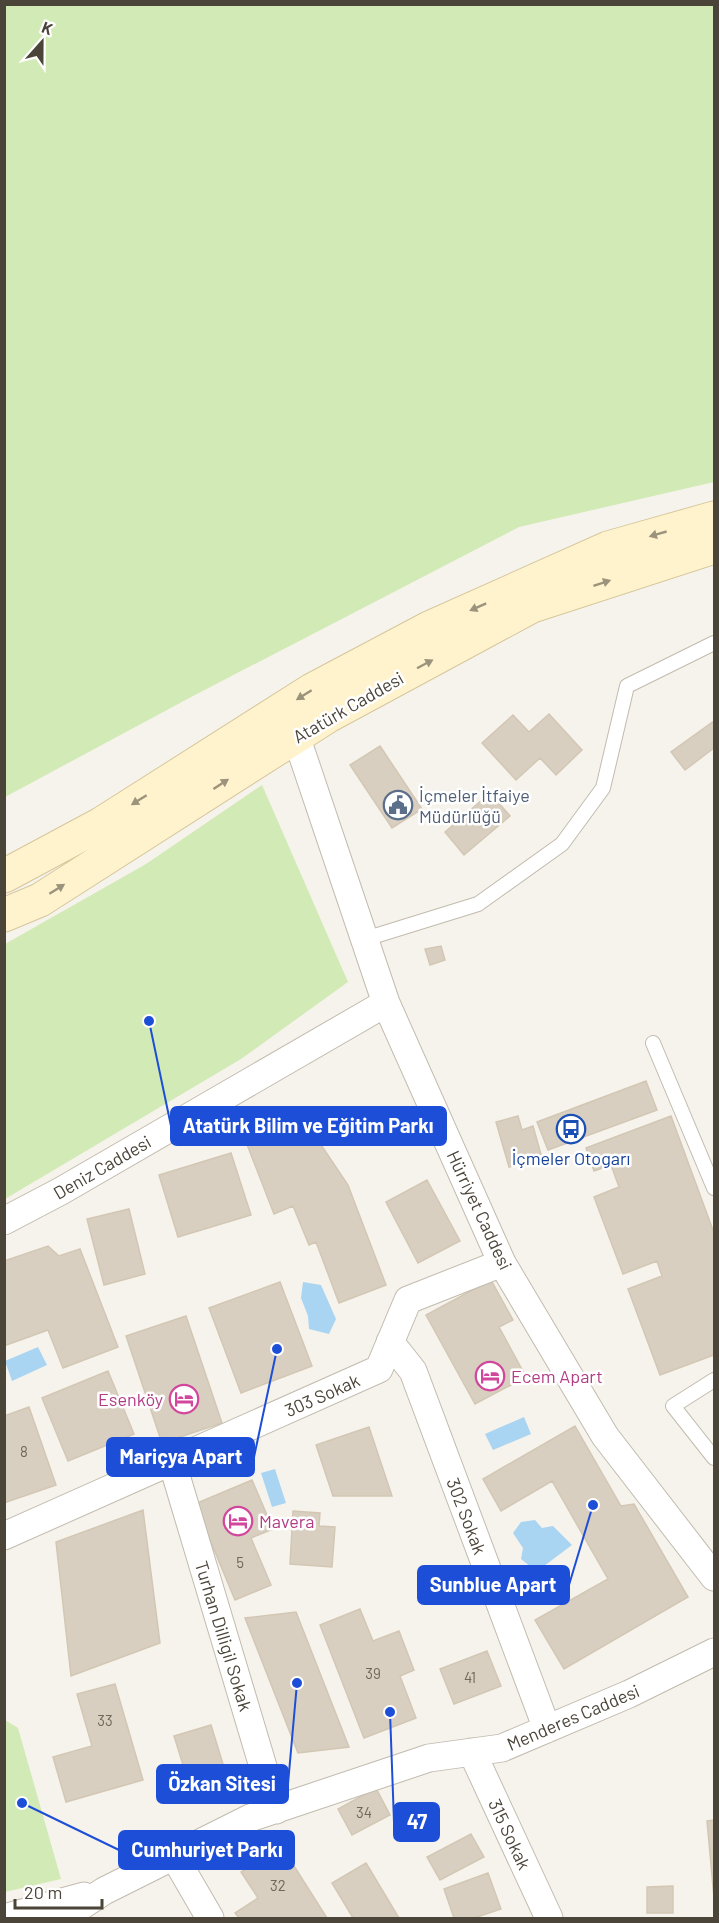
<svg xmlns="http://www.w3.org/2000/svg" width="719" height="1923" font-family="Barlow,sans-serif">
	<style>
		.green { fill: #d2eab5 }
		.water { fill: #a9d4f2 }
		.building { fill: #d8cfc1; stroke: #d3c7b4; stroke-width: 1.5 }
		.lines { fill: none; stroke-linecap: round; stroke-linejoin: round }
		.lane-casing { stroke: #c2bbae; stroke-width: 16 }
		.street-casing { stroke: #c2bbae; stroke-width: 29 }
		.secondary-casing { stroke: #d6c79b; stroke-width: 35 }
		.lane { stroke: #fff; stroke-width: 14 }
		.street { stroke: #fff; stroke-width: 27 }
		.secondary { stroke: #fff3cd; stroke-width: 33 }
		.oneway { fill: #9c937c }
		.labels { text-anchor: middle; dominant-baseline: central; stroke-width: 5; stroke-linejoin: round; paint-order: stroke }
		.number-label { font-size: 15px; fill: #6e675b }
		.street-label { font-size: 18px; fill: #4b4439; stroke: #fff }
		.service-label { font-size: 18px; fill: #4e5e75; stroke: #fff; text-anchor: start }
		.transit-label { font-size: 18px; fill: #164399; stroke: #fff }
		.hotel-label { font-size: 18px; fill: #b23c85; stroke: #fff; text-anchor: start }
		.leader { fill: none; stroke: #1d4ed8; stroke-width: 2 }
		.callout-dot { fill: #1d4ed8; stroke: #fff; stroke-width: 2 }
		.callout { fill: #1d4ed8; stroke: #1d4ed8; stroke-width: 2 }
		.callout-label { font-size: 20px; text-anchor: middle; font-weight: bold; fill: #fff }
	</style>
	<rect width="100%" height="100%" fill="#f6f3ec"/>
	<path class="green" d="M5 4 714 5V482L519 527 193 696 5 797Z
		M262 785 348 982 241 1059 5 1199V944L146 864Z
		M5 1720 18 1728 61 1879 5 1892Z"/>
	<path class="water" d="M303 1282 321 1285 336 1319 329 1334 309 1329 308 1316 301 1298Z
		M38 1347 47 1365 12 1381 5 1361Z
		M524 1417 531 1434 493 1450 485 1434Z
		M275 1469 286 1503 272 1507 261 1473Z
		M535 1520 542 1528 553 1526 572 1545 540 1569 531 1567 521 1559 523 1548 513 1533 521 1522Z"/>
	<path class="building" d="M549 714 582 750 556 775 540 758 516 780 482 743 513 715 529 732Z
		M714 721V748L685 770 671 752Z
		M380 746 422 809 392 828 350 765Z
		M490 793 510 816 464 855 445 832Z
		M441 946 445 960 430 965 425 949Z
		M646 1081 657 1110 548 1150 537 1122Z
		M299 1112 348 1185 386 1285 339 1303 316 1242 309 1245 293 1206 274 1214 241 1129Z
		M518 1116 522 1130 533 1126 542 1158 509 1167 496 1122Z
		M671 1116 714 1233V1355L660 1375 628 1289 662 1276 657 1261 623 1274 594 1197 619 1187 611 1165 594 1171 586 1148Z
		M231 1153 251 1215 178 1237 159 1175Z
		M427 1180 460 1241 418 1263 386 1202Z
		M129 1209 145 1274 104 1285 87 1219Z
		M48 1246 59 1256 80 1249 118 1347 63 1368 48 1330 4 1346V1261Z
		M491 1280 513 1320 499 1327 526 1377 475 1404 426 1315Z
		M280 1282 312 1366 241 1393 209 1308Z
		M186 1316 222 1423 162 1443 126 1336Z
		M108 1371 134 1434 68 1461 42 1398Z
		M29 1407 56 1485 4 1503V1416Z
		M575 1426 621 1506 634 1504 688 1597 564 1669 535 1620 608 1579 552 1481 501 1511 483 1479Z
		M369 1427 392 1496H333L316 1445Z
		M252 1480 273 1529 251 1538 271 1585 235 1600 195 1504Z
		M143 1510 160 1643 71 1676 56 1542Z
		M293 1511 320 1513 319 1526 335 1527 332 1567 290 1564Z
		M360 1609 373 1641 399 1631 414 1670 400 1676 416 1718 364 1738 320 1625Z
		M296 1612 349 1747 298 1753 245 1618Z
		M487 1651 501 1686 454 1704 440 1669Z
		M115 1684 143 1780 66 1802 53 1757 92 1746 77 1694Z
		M211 1725 231 1790 194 1800 174 1736Z
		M376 1788 390 1815 352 1835 338 1809Z
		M714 1820V1898L707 1821Z
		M471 1834 484 1857 440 1880 427 1857Z
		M282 1847 327 1918H239L235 1913 258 1898 241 1872Z
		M366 1863 399 1918H353L332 1883Z
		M488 1873 501 1909 474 1918H454L444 1889Z
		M673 1886V1913H647V1887Z"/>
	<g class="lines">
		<g class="lane-casing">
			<path id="lane" d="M365 939 478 904 562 844 603 788 627 686 714 643
				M653 1043 714 1188
				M714 1380 673 1406 714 1458"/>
		</g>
		<g class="street-casing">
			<path id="street" d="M296 736 386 1003 502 1263 605 1436 714 1577
				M4 1221 61 1191 386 1003
				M390 1342 413 1371 547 1729
				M172 1462 276 1810
				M4 1536 379 1369 408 1300 502 1263
				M472 1752 549 1918
				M174 1856 210 1918
				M4 1918 84 1896
				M63 1918 104 1891 250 1818 429 1758 502 1748 629 1694 714 1652"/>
		</g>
		<g class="secondary-casing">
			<path id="secondary" d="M4 876 101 824 312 690 429 628 608 548 714 518
				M4 915 40 900 328 716 532 606 714 547"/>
		</g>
		<use href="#lane" class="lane"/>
		<use href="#street" class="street"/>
		<use href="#secondary" class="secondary"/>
	</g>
	<defs><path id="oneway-solid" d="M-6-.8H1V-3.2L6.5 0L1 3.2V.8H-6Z" transform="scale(1.5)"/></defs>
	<g class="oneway">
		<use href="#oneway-solid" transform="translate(658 534) rotate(164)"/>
		<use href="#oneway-solid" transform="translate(602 583) rotate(-18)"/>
		<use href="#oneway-solid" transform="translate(478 607) rotate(156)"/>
		<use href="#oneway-solid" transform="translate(425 664) rotate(-28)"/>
		<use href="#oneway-solid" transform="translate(304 695) rotate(148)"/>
		<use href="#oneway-solid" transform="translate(221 784) rotate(-33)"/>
		<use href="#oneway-solid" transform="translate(139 800) rotate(148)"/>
		<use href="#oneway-solid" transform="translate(57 889) rotate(-32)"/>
	</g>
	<defs>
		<g id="civic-ring" transform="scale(1.5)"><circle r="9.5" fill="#fff" stroke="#5c6f8a" stroke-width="1.5"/><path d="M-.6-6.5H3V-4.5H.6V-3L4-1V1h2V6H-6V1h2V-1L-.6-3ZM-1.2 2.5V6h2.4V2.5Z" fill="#5c6f8a"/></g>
		<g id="bus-ring" transform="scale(1.5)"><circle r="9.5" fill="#fff" stroke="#1a4fb4" stroke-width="1.5"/><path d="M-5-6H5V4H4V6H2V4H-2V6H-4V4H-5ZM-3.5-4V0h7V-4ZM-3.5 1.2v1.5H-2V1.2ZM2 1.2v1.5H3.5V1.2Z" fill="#1a4fb4"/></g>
		<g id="hotel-ring" transform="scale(1.5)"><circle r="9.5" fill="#fff" stroke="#d1479c" stroke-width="1.5"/><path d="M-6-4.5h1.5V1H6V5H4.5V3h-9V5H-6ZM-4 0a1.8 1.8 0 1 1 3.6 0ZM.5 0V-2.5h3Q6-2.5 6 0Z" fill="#d1479c"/></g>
	</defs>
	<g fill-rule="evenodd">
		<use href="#civic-ring" x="398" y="805"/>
		<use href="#bus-ring" x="571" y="1129"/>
		<use href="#hotel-ring" x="490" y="1376"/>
		<use href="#hotel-ring" x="184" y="1399"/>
		<use href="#hotel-ring" x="238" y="1521"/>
	</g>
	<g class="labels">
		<g class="number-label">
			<text x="24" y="1451">8</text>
			<text x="240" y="1562">5</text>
			<text x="373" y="1673">39</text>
			<text x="470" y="1677">41</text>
			<text x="105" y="1720">33</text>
			<text x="364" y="1812">34</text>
			<text x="278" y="1885">32</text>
		</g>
		<g class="street-label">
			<text transform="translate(348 707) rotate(-30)">Atatürk Caddesi</text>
			<text transform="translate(102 1167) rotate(-30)">Deniz Caddesi</text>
			<text transform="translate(480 1210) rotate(65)">Hürriyet Caddesi</text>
			<text transform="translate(322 1395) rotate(-24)">303 Sokak</text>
			<text transform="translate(467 1516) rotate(69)">302 Sokak</text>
			<text transform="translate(224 1636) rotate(73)">Turhan Dilligil Sokak</text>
			<text transform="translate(573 1717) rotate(-23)">Menderes Caddesi</text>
			<text transform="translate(510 1834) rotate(65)">315 Sokak</text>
		</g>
		<g class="service-label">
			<text x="419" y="795">İçmeler İtfaiye<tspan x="419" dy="21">Müdürlüğü</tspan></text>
		</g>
		<g class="transit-label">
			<text x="571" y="1158">İçmeler Otogarı</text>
		</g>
		<g class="hotel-label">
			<text x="511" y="1376">Ecem Apart</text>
			<text x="163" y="1399" text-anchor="end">Esenköy</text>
			<text x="259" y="1521">Mavera</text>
		</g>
	</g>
	<path class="leader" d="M149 1021L171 1126M277 1349L254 1457M593 1505L569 1585M297 1683L288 1784M390 1712L394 1822M22 1803L119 1850"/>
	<g class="callout-dot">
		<circle cx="149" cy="1021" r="6"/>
		<circle cx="277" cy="1349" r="6"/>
		<circle cx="593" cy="1505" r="6"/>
		<circle cx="297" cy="1683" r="6"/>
		<circle cx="390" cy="1712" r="6"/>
		<circle cx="22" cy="1803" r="6"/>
	</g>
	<g class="callout">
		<rect x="171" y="1107" width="275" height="38" rx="6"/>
		<rect x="107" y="1438" width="147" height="38" rx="6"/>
		<rect x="418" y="1566" width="151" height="38" rx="6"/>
		<rect x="157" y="1765" width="131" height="38" rx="6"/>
		<rect x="394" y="1803" width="45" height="38" rx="6"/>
		<rect x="119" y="1831" width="175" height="38" rx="6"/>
	</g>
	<g class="callout-label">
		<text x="308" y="1133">Atatürk Bilim ve Eğitim Parkı</text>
		<text x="181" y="1464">Mariçya Apart</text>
		<text x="493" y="1592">Sunblue Apart</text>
		<text x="222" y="1791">Özkan Sitesi</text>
		<text x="417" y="1829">47</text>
		<text x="207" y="1857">Cumhuriyet Parkı</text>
	</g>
	<rect width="719" height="1923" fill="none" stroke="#4b4439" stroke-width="12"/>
	<g transform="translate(42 42) rotate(21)" stroke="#ffffff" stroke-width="4.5" paint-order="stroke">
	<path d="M0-4.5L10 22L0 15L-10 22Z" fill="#4b4439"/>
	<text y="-9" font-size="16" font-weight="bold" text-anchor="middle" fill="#4b4439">K</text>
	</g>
	<path d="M15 1899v9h87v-9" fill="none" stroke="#4b4439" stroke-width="3"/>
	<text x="24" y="1899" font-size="18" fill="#4b4439" stroke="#ffffff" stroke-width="4.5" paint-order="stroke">20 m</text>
</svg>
